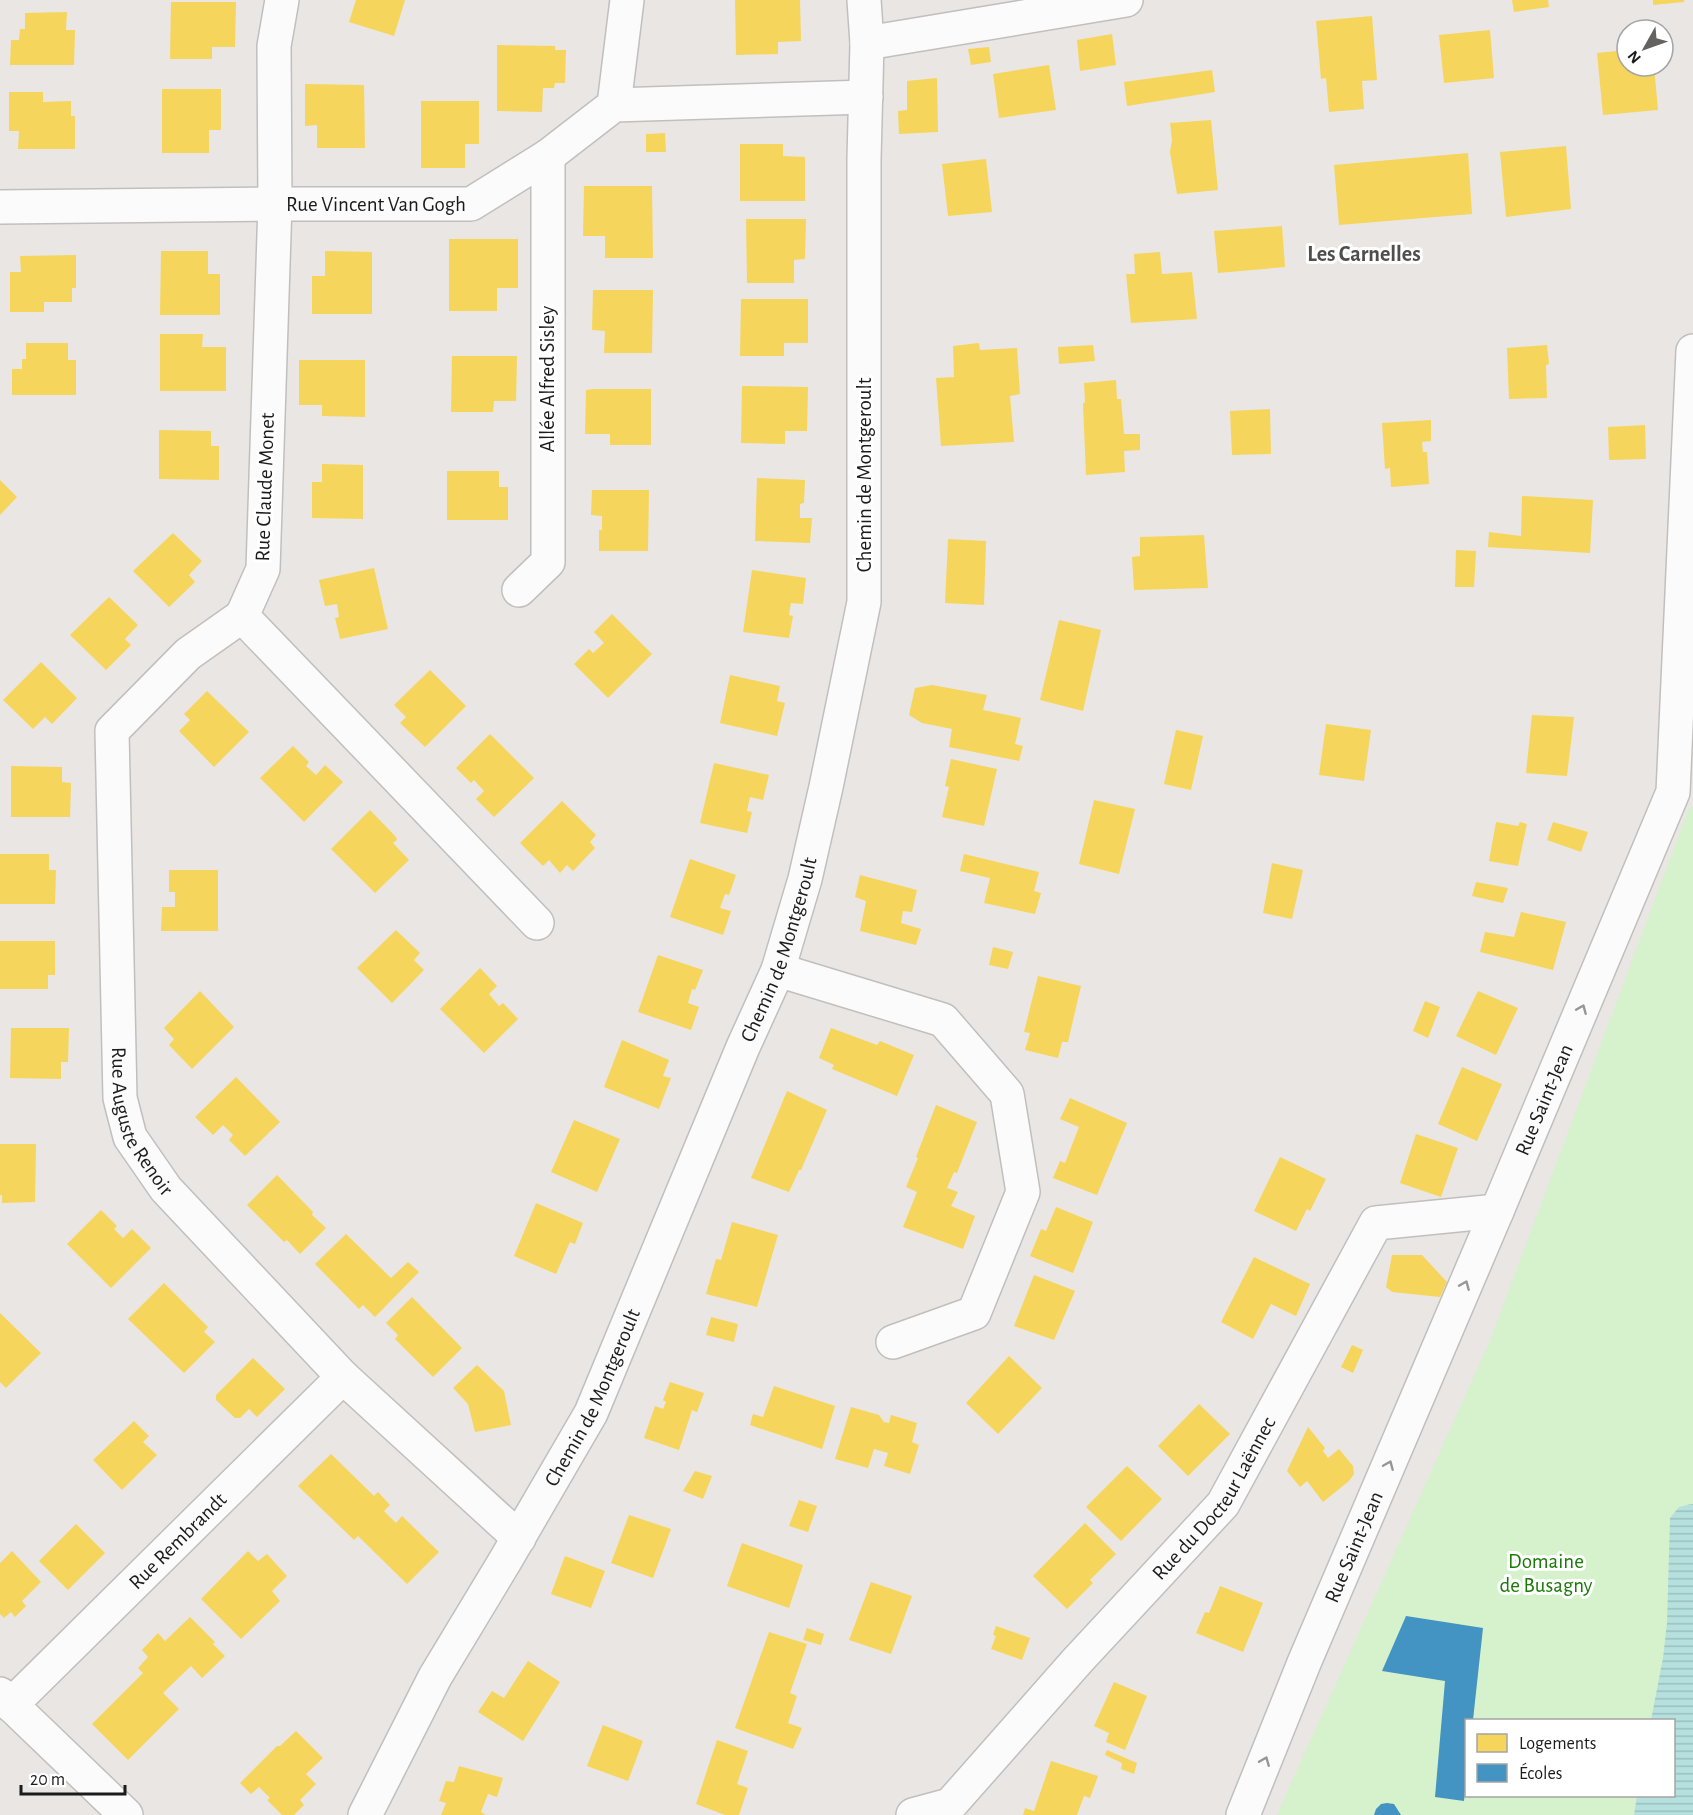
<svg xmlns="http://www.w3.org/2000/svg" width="1693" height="1815" font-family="'Alegreya Sans',sans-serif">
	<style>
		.park { fill: #d5f2cc; fill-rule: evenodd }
		.water { fill: url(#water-rules) }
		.homes { fill: #f6d55c }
		.schools { fill: #4393c3 }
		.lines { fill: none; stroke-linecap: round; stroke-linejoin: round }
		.minor-casing { stroke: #c1bfbe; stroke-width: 36 }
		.minor { stroke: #fcfbfb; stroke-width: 33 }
		.oneway { stroke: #979696 }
		.labels { text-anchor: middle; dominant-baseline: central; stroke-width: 6; stroke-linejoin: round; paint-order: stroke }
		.street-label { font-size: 21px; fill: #1b1b1b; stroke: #fff }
		.park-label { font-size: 21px; fill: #1a7a07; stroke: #fff }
		.neighbourhood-label { font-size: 22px; font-weight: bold; fill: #4e4e4e; stroke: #fff }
	</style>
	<defs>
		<pattern id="water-rules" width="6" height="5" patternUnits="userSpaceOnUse" patternTransform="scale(1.5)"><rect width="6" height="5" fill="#b5e0de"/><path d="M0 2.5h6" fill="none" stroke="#9bc0be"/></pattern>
	</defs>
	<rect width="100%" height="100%" fill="#eae6e3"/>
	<path class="park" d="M1693 807V1815H1277L1491 1338 1689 808ZM1466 1720H1674V1796H1466Z"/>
	<path class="water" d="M1691 1504H1693V1815H1634L1637 1796H1674V1720H1651L1663 1658 1667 1623 1670 1518 1679 1507Z"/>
	<path class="homes" d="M356 0H405L394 36 349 22Z
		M735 0H800L801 41 778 42V54L736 55Z
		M1512 0H1548L1549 7 1514 12Z
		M1653 0H1684V2L1653 5Z
		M171 2H236L235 47H212V59H170Z
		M67 12 66 30H75L74 65H10L11 40H19L20 29H25V13Z
		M1372 16 1377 80 1362 81 1364 109 1329 112 1326 78 1321 79 1316 21Z
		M1490 30 1494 78 1444 83 1439 35Z
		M1112 34 1116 65 1080 71 1077 40Z
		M497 45 555 46V50H566L565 83H555L554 88H543L542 112 497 111Z
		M989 47 991 62 971 65 968 49Z
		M1627 50V66H1654L1658 110 1603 115 1597 53Z
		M1049 65 1056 110 999 118 993 74Z
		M1212 70 1215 92 1127 106 1124 82Z
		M937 78 938 132 899 134 898 111 907 110V81Z
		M305 84 364 85 365 148H317V125L305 126Z
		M162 89H221V130H209V153H162Z
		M9 92H43V102L71 101V116H75V149H18L19 131H9Z
		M421 101H479V144H465V168H421Z
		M1211 120 1218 190 1177 194 1170 152 1172 140 1170 123Z
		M665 133 666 152H646V134Z
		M740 144H783V156L805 157V201H740Z
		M1566 146 1571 209 1506 217 1500 152Z
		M1468 153 1472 214 1339 225 1334 165Z
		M986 159 992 212 948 216 942 164Z
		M584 186H652L653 258H605V236H583Z
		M746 219H806L805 259 794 260V283H747Z
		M1282 226 1285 267 1218 273 1214 231Z
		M449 239H518V288H497V311H449Z
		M161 251H208V274H220V315H160Z
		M325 251 372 252V314H312V276H325Z
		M1160 252 1162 274 1192 272 1197 319 1131 323 1126 274H1135L1134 254Z
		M76 255V288H72V302H44V312H10V272H21L20 256Z
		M593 290H653L652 353H604L605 331 592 330Z
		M741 299H808V343H784V356H740Z
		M160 334H203L202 347H226V391H160Z
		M26 343H68V360H76V395H12V369H22V359H26Z
		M979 343 980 350 1017 348 1020 394 1010 396 1014 442 941 446 936 378 954 377 953 346Z
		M1093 345 1095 361 1059 364 1058 347Z
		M1547 345 1549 364 1546 365 1547 398 1509 399 1507 348Z
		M452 356H517L516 401H494L493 412H451Z
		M299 360H365V417L322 416V405H299Z
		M1116 380 1117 399H1121L1124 434H1140V450L1124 451 1125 472 1086 475 1083 404 1085 402 1084 383Z
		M742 386 808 387 807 431H785V444L741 443Z
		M594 389H651V445H610V434H585L586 390Z
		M1270 409 1271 454 1232 455 1230 411Z
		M1431 420V441L1422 442 1423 452H1427L1429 484 1391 487 1390 468 1385 469 1382 423Z
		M1645 425 1646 459 1609 460 1608 427Z
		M159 430 211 431V446H219V480L159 479Z
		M322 464 363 465V519L312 518V482H322Z
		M447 471H499V487H508V520H447Z
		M757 478 805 480 804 503 800 504V518H812L810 543 755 541Z
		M0 480 17 497 0 515Z
		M592 490H649L648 551H599V530H602V516L591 515Z
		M1522 496 1593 500 1590 553 1488 547 1489 532 1521 536Z
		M173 533 202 561 189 575 195 582 169 607 133 571Z
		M1204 535 1208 588 1134 590 1132 557 1140 556V537Z
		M948 539 986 541 984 605 945 603Z
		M1456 550 1476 551 1474 587H1455Z
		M374 568 388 629 340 639 335 618 339 617 337 604 325 606 319 580Z
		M752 570 806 578 803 604 791 603 789 615 793 616 789 638 743 632Z
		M109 597 138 625 125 639 131 645 106 670 70 635Z
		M612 614 652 654 608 698 574 664 589 649 593 653 604 643 594 632Z
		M1059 620 1101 630 1083 711 1040 700Z
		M41 662 77 698 52 724 45 717 33 729 3 700Z
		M430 670 466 706 425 747 400 723 406 717 394 705Z
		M730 675 780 686 777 701 785 703 777 736 720 723Z
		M932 685 987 695 983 710 1021 718 1015 744 1023 746 1019 761 949 747 952 729 922 723 909 715 915 688Z
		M207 691 249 732 214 767 179 731 190 720 184 714Z
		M1532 715 1574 717 1567 776 1526 773Z
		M1326 724 1371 730 1364 781 1319 775Z
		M1176 730 1203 736 1191 790 1164 784Z
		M490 734 534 778 494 817 476 799 484 791 474 780 471 783 456 768Z
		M293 746 309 762 306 766 316 775 325 765 343 782 304 822 260 778Z
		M951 759 997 769 984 826 942 817 949 787 945 786Z
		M714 763 769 775 763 800 750 797 747 811 752 812 747 833 700 823Z
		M11 766 62 767V782L71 783 70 817H11Z
		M1094 800 1135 809 1119 874 1079 864Z
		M562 801 596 835 590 842 595 848 573 871 567 865 560 873 549 860 543 866 520 843Z
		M370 810 396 837 397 840 393 843 409 860 375 893 331 849Z
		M1496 822 1518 826 1520 822 1527 824 1518 866 1489 861Z
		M1553 822 1588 832 1581 852 1547 840Z
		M0 854H49V870H56L55 904H0Z
		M964 854 1039 872 1034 891 1041 893 1035 914 984 903 990 878 960 871Z
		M690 859 736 875 729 895 725 894 720 908 731 911 723 935 670 917Z
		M1272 863 1303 870 1292 919 1263 913Z
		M169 870H218V931H161L162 907H175V892H169Z
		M860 875 917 890 912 912 903 911 901 923 921 929 916 945 860 931 866 901 855 897Z
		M1476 882 1508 888 1503 903 1472 896Z
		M1521 912 1566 922 1553 970 1480 952 1485 932 1514 937Z
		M396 930 420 953 414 960 424 970 392 1003 357 968Z
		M0 941H55V975H48V989H0Z
		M993 947 1013 952 1008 969 989 965Z
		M658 955 703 970 695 990 692 989 688 1003 699 1007 691 1030 638 1012Z
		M480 968 497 986 489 994 499 1006 503 1003 518 1019 484 1053 440 1009Z
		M1038 976 1081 986 1068 1042H1062L1058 1058 1025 1050 1030 1033 1024 1032Z
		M200 991 234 1027 192 1069 169 1045 174 1039 164 1028Z
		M1478 991 1518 1008 1496 1055 1456 1036Z
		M1425 1001 1440 1007 1428 1038 1413 1031Z
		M11 1028H69L68 1062H61V1079L10 1078Z
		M831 1028 877 1045 880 1041 914 1055 897 1096 832 1069 834 1065 819 1058Z
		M622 1040 669 1060 663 1076 671 1078 659 1109 604 1087Z
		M1462 1067 1502 1084 1477 1141 1438 1124Z
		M236 1077 280 1122 245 1156 229 1140 233 1135 223 1125 213 1135 195 1117Z
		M787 1091 827 1110 801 1170H799L789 1192 751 1178Z
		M1070 1098 1127 1123 1097 1195 1053 1178 1060 1161 1065 1163 1079 1127 1060 1119Z
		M936 1105 977 1122 957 1173 954 1172 947 1188 958 1192 951 1206 975 1216 963 1249 903 1227 917 1192 906 1187 918 1158 916 1157Z
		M574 1120 620 1139 597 1192 551 1172Z
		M1416 1134 1458 1148 1441 1197 1400 1183Z
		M0 1144H36L35 1202 2 1203V1195H0Z
		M1280 1157 1326 1179 1310 1211 1307 1209 1296 1231 1254 1211Z
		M277 1175 313 1212 312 1215 326 1228 300 1254 287 1240 284 1242 247 1205Z
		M536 1203 583 1223 575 1244 570 1242 556 1274 514 1256Z
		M1056 1207 1093 1222 1073 1273 1030 1256 1041 1229 1046 1231Z
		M101 1210 117 1226 114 1229 123 1238 132 1229 151 1248 111 1288 67 1244Z
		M732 1222 778 1235 757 1307 706 1294 716 1259 721 1260Z
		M346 1234 391 1278 408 1262 419 1272 375 1317 363 1305 359 1309 315 1264Z
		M1392 1255H1422L1447 1282 1440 1297 1392 1292 1386 1287Z
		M1254 1257 1310 1284 1296 1316 1271 1304 1253 1339 1221 1322Z
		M1034 1275 1075 1291 1054 1340 1014 1326Z
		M164 1283 208 1327 204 1332 215 1342 184 1373 128 1319Z
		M412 1297 462 1348 433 1377 395 1339 398 1335 386 1323Z
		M0 1313 41 1353 6 1388 0 1382Z
		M711 1317 738 1324 734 1342 706 1335Z
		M1352 1345 1363 1350 1353 1373 1341 1367Z
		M1009 1356 1042 1388 998 1434 966 1403Z
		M253 1358 285 1389 257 1417 249 1409 240 1418H235L216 1400V1395Z
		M477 1365 504 1391 511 1425 475 1432 468 1404 453 1388Z
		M670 1382 704 1393 697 1412 692 1410 679 1450 644 1438 655 1406 663 1409 666 1402 663 1400Z
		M774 1386 835 1406 822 1449 750 1425 753 1414 763 1417Z
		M1199 1404 1230 1434 1188 1476 1158 1446Z
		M851 1407 879 1415 884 1422 889 1423 891 1415 917 1423 912 1442 919 1445 910 1474 884 1466 888 1453 874 1449 868 1468 835 1459Z
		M134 1421 149 1436 143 1442 157 1455 122 1490 93 1460Z
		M1308 1427 1325 1448 1323 1451 1328 1458 1339 1449 1353 1466 1354 1474 1349 1481 1323 1502 1307 1481 1300 1487 1287 1471Z
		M331 1454 374 1496 378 1492 390 1505 384 1511 396 1523 402 1516 439 1552 407 1584 358 1536 354 1540 298 1486Z
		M1127 1466 1162 1499 1121 1541 1086 1507Z
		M695 1471 712 1476 703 1499 683 1491Z
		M799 1500 817 1506 808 1532 789 1526Z
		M629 1515 671 1529 653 1578 611 1563Z
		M1085 1523 1116 1554 1090 1580 1093 1583 1067 1609 1033 1576Z
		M76 1524 105 1553 68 1590 39 1561Z
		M742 1543 803 1565 789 1608 727 1586Z
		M12 1551 41 1582 22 1601 26 1606 15 1617 11 1612 4 1618 0 1614V1563Z
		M248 1551 258 1561 267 1554 287 1576 272 1591 280 1601 241 1639 201 1599Z
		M565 1556 605 1571 591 1608 551 1594Z
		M871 1582 912 1596 891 1654 849 1640Z
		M1220 1586 1263 1603 1243 1652 1196 1633 1205 1612 1209 1613Z
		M190 1617 215 1642 213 1644 225 1656 202 1678 191 1666 163 1693 179 1709 128 1760 92 1724 143 1673 138 1668 148 1657 142 1650 158 1633 165 1641Z
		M996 1626 1030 1638 1022 1660 991 1649 996 1636 993 1635Z
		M807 1628 824 1634 821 1645 803 1640Z
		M769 1632 807 1644 790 1693 797 1696 788 1723 802 1728 793 1749 735 1728Z
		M528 1661 560 1682 523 1741 478 1712 492 1691 504 1698Z
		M1114 1682 1147 1696 1125 1750 1106 1742 1109 1733 1094 1726Z
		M603 1725 643 1741 628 1781 587 1766Z
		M296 1731 323 1758 306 1774 316 1784 300 1800 304 1805 294 1815H282L267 1800 270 1798 259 1787 251 1794 240 1783 277 1746H280Z
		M717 1740 748 1751 737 1784 748 1788 739 1815H725L696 1804Z
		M1107 1750 1137 1763 1134 1774 1121 1769 1122 1763 1105 1755Z
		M1051 1761 1098 1776 1090 1798 1084 1796 1077 1815H1023L1025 1808 1034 1811Z
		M459 1766 503 1778 497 1797 488 1794 481 1812 486 1815H441L446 1803 439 1801 446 1781 454 1782Z"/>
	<path class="schools" d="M1406 1616 1483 1628 1473 1720H1466V1781L1464 1801 1435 1797 1445 1681 1382 1671Z
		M1387 1803 1394 1804 1401 1815H1374L1376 1809 1381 1804Z"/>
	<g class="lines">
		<g class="minor-casing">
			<g id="minor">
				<path d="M282 0 274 46 275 204 263 569 242 616 537 923"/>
				<path d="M867 43 1126 0"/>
				<path d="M614 105 627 0"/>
				<path id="s1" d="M0 207 275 204H471L548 156 614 105 866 97"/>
				<path d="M519 590 548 562V156"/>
				<path id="s2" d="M242 616 188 654 112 731 120 1098 130 1137 166 1189 343 1377 519 1538"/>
				<path d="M778 970 943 1020 1007 1094 1023 1192 974 1313 893 1342"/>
				<path d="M0 1694 126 1815"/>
				<path id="s3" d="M11 1705 343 1377"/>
				<path id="s4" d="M365 1815 435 1677 505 1561 591 1413 743 1047 778 970 805 879 826 787 864 602V159L867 43 864 0"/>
				<path id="s5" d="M913 1815 950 1805 1078 1660 1223 1504 1376 1223 1497 1211"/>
				<path id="s6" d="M1243 1815 1304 1663 1497 1211 1673 792 1693 351"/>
			</g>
		</g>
		<use href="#minor" class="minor"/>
	</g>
	<defs><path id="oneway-chevron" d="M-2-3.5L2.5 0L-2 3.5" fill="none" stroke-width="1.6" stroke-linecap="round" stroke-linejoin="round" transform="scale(1.5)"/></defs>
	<g class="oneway">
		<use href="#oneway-chevron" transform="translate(1582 1009) rotate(-67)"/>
		<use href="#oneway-chevron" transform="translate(1465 1285) rotate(-67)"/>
		<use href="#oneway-chevron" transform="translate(1389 1465) rotate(-67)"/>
		<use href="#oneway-chevron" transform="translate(1265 1761) rotate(-68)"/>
	</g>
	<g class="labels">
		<g class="street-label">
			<text stroke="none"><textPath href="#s1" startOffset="376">Rue Vincent Van Gogh</textPath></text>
			<text transform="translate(547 379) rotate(-90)">Allée Alfred Sisley</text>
			<text transform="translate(864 475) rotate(-90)">Chemin de Montgeroult</text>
			<text transform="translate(265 487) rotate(-88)">Rue Claude Monet</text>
			<text stroke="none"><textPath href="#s4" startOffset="962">Chemin de Montgeroult</textPath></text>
			<text stroke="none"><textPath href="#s6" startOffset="776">Rue Saint-Jean</textPath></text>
			<text stroke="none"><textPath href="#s2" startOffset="570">Rue Auguste Renoir</textPath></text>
			<text stroke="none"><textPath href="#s4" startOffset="476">Chemin de Montgeroult</textPath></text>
			<text stroke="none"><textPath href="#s5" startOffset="444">Rue du Docteur Laënnec</textPath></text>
			<text stroke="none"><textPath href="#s3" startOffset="234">Rue Rembrandt</textPath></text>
			<text stroke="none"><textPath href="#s6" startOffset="290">Rue Saint-Jean</textPath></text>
		</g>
		<g class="park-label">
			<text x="1546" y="1561">Domaine<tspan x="1546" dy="24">de Busagny</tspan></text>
		</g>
		<g class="neighbourhood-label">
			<text x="1364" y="254">Les Carnelles</text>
		</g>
	</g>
	<rect x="1465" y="1719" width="210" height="78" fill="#ffffff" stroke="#a4a4a4" stroke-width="1.5"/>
	<rect x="1477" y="1734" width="30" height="18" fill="#f6d55c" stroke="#a4a4a4" stroke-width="1.5"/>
	<text x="1519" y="1749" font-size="18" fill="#1b1b1b">Logements</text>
	<rect x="1477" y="1764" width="30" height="18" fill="#4393c3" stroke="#a4a4a4" stroke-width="1.5"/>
	<text x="1519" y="1779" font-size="18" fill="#1b1b1b">Écoles</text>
	<g transform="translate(1645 48) rotate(230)"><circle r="28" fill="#ffffff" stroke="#a4a4a4" stroke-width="1.5"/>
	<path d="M0-4.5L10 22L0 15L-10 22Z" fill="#636261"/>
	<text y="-9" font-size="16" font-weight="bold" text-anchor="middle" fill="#1b1b1b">N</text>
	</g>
	<path d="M21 1785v9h104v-9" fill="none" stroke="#1b1b1b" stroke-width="3"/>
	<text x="30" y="1785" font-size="18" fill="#1b1b1b" stroke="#ffffff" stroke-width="4.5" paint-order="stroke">20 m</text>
</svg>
